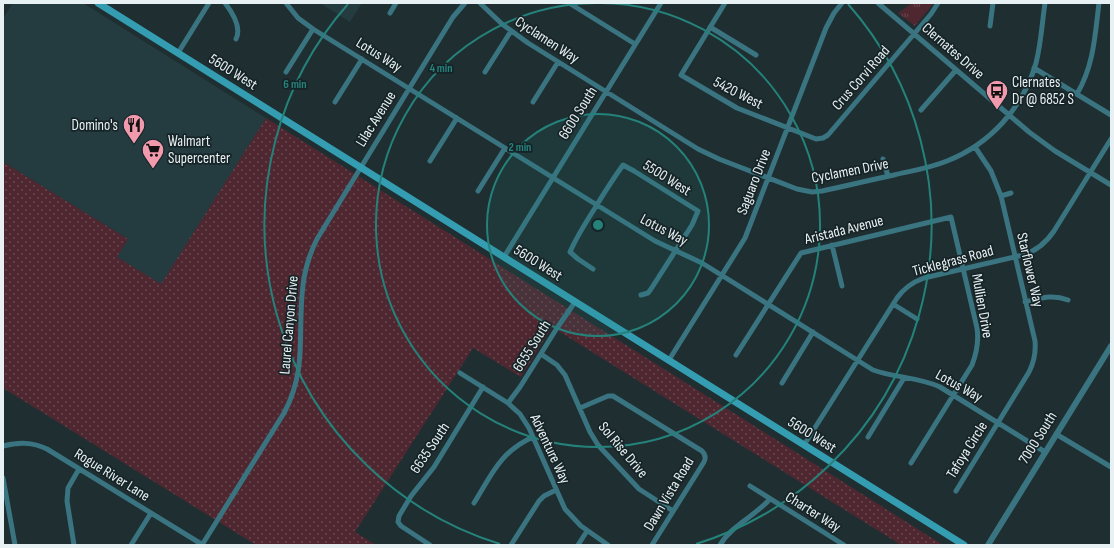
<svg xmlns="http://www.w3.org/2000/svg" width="1114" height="548" font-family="'Sofia Sans Condensed',sans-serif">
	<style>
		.built { fill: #243b40 }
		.grass { fill: url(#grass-dots) }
		.park { fill: url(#park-tufts) }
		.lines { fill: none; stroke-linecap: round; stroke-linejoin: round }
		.minor { stroke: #397480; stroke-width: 5 }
		.tertiary { stroke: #397480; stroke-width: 6 }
		.secondary { stroke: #349db1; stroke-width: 7 }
		.ring { fill: none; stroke: #25827b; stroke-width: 2 }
		.labels { text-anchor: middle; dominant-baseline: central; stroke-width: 3.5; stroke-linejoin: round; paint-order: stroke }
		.street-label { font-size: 15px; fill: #e7f0f2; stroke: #162427 }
		.poi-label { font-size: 15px; fill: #e7f0f2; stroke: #162427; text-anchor: start }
		.centre { fill: #25827b; stroke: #162427; stroke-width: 2 }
		.ring-label { font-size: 12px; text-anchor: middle; font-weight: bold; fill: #25827b; stroke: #162427; stroke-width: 3.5; stroke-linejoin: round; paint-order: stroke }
	</style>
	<defs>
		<pattern id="grass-dots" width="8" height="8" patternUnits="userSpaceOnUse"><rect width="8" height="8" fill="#4f2730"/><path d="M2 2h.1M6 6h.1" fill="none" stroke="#68474e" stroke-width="1.8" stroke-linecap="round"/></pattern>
		<pattern id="park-tufts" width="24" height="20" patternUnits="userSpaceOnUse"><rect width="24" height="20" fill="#4f2730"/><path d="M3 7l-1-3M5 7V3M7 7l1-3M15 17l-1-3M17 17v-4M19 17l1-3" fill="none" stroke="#68474e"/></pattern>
	</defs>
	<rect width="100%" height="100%" fill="#1f2e31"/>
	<path class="built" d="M13 3H83L266 118 162 285 117 257 128 239 3 162V18Z
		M320 3H362L350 22Z"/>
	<path class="grass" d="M266 118 943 545H901L552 327 521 377 473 348 355 532 376 545H256L3 388V162L128 239 117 257 161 284Z"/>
	<path class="park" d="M912 3H930L933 4 915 26 898 13Z"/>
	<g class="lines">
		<path class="minor" d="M225 3C232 12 242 27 236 39
			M286 3 298 18 313 29 655 241 702 263 873 370C895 378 919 377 940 387L1045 452
			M480 3 502 24 528 43 698 149 719 159 797 189 812 192 822 191C846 186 870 180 894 175 911 171 930 168 947 161 990 144 1023 108 1036 63 1041 44 1042 23 1045 3
			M569 3 635 44
			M725 3 681 75 737 108 816 139 823 138 828 135 931 14 938 3
			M878 3 1029 132 1055 151 1111 185
			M390 13 396 3
			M990 26 993 3
			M710 27 756 55
			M178 53 209 3
			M1034 68 1111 115
			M286 72 313 29
			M485 72 511 31
			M1077 94C1094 65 1095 35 1099 3
			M335 102 362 59
			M533 102 558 62
			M921 110 956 70
			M883 159 888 176
			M430 161 457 118
			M478 191 505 148
			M1001 196 1011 193
			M832 245 842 286
			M504 257 661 3
			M593 269 578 259 570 252C577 236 586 222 595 208 604 193 613 179 623 165L634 171 698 211 692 225 651 289 648 293 641 295
			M1025 302C1042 298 1052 294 1068 300
			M893 304 917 319
			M541 354 557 365 565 375 590 432 598 445 639 489 673 511
			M736 355 801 253 951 217 977 328C979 341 977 352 972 365L911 463
			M669 360 745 238 826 28 834 13 842 3
			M460 373 508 403 520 414 529 428 565 509 581 526 608 545
			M782 383 813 332
			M508 403 520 387 557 328 575 302
			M580 408 608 396H613L702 451C705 454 706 458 704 462L652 545
			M1056 434 1111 467
			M868 437 904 378
			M804 445 897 298C904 288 913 282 924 278L1023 255C1036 251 1046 243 1054 231L1111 139
			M3 446C19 442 32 442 47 449L203 545
			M3 478 15 545
			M750 486 844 545
			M956 491 1029 372C1034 362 1036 352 1035 341L1001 196 991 171 975 147
			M474 503C492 474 500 452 533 437
			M74 545 67 501 68 488 79 469
			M131 545 151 513
			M202 545 284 413C308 368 297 333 303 285 305 269 310 253 317 239L453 17 465 3
			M430 545 401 526 398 522 399 516 411 496 434 467 483 387
			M511 545 539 501 544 496 556 490
			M578 545 587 531
			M720 545C732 525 755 516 770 499"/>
		<path class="tertiary" d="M988 545 1111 346"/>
		<path class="secondary" d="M98 3 964 545"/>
	</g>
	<circle cx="598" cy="225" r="111" fill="#25827b" fill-opacity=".12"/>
	<g class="ring">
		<circle cx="598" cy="225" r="111"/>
		<path d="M600 3A222 222 0 1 1 596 3"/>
		<path d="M500 544A334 334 0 0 1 348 4M848 4A334 334 0 0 1 696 544"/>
	</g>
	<defs>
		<g id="bus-pin" transform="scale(1.15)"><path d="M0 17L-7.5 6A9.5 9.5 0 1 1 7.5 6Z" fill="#f29aad" stroke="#162427"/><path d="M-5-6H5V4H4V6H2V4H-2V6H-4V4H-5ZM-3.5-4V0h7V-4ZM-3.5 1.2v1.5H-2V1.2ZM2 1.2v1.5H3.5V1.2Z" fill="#111"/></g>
		<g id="restaurant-pin" transform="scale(1.15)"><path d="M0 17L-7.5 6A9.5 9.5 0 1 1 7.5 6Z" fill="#f29aad" stroke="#162427"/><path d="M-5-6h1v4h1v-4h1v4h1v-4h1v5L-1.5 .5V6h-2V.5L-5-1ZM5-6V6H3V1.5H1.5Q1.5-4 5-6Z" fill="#111"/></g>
		<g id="supermarket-pin" transform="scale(1.15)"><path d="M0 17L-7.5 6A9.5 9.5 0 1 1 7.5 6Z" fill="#f29aad" stroke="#162427"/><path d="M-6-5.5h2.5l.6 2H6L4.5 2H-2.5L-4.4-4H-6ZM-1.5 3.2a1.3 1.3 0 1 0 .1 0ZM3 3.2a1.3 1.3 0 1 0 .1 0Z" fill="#111"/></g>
	</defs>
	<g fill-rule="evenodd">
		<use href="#bus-pin" x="997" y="91"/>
		<use href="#restaurant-pin" x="134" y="125"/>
		<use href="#supermarket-pin" x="153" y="150"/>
	</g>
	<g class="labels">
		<g class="street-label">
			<text transform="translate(547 40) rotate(33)">Cyclamen Way</text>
			<text transform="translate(953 51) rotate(41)">Clernates Drive</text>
			<text transform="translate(379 55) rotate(32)">Lotus Way</text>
			<text transform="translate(233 72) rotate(32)">5600 West</text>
			<text transform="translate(861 78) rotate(-49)">Crus Corvi Road</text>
			<text transform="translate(738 93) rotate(27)">5420 West</text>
			<text transform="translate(578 113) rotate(-58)">6600 South</text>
			<text transform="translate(376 119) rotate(-58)">Lilac Avenue</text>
			<text transform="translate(850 171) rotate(-11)">Cyclamen Drive</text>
			<text transform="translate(667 178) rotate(32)">5500 West</text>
			<text transform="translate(754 182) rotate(-69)">Saguaro Drive</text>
			<text transform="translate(664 230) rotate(28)">Lotus Way</text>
			<text transform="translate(844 230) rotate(-14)">Aristada Avenue</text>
			<text transform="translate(953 261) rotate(-15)">Ticklegrass Road</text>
			<text transform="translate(538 263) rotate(32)">5600 West</text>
			<text transform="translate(1030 270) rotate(77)">Starflower Way</text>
			<text transform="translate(982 306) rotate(80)">Mullien Drive</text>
			<text transform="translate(289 325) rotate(-85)">Laurel Canyon Drive</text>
			<text transform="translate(532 346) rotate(-58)">6655 South</text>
			<text transform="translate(959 386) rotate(29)">Lotus Way</text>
			<text transform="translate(812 435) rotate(32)">5600 West</text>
			<text transform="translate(1038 438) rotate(-58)">7000 South</text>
			<text transform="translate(430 448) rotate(-56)">6635 South</text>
			<text transform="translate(550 449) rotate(65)">Adventure Way</text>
			<text transform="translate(623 450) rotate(50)">Sol Rise Drive</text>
			<text transform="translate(967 450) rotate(-58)">Tafoya Circle</text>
			<text transform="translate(112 475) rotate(32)">Rogue River Lane</text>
			<text transform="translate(669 494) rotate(-59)">Dawn Vista Road</text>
			<text transform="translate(813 512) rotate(32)">Charter Way</text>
		</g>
		<g class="poi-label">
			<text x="1012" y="82">Clernates<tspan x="1012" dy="17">Dr @ 6852 S</tspan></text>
			<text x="118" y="125" text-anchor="end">Domino's</text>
			<text x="168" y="141">Walmart<tspan x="168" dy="17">Supercenter</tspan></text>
		</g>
	</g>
	<circle cx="598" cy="225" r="6" class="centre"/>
	<g class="ring-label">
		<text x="441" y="72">4 min</text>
		<text x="295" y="88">6 min</text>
		<text x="520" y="151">2 min</text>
	</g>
	<rect width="1114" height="548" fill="none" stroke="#e7f0f2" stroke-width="8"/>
</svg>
